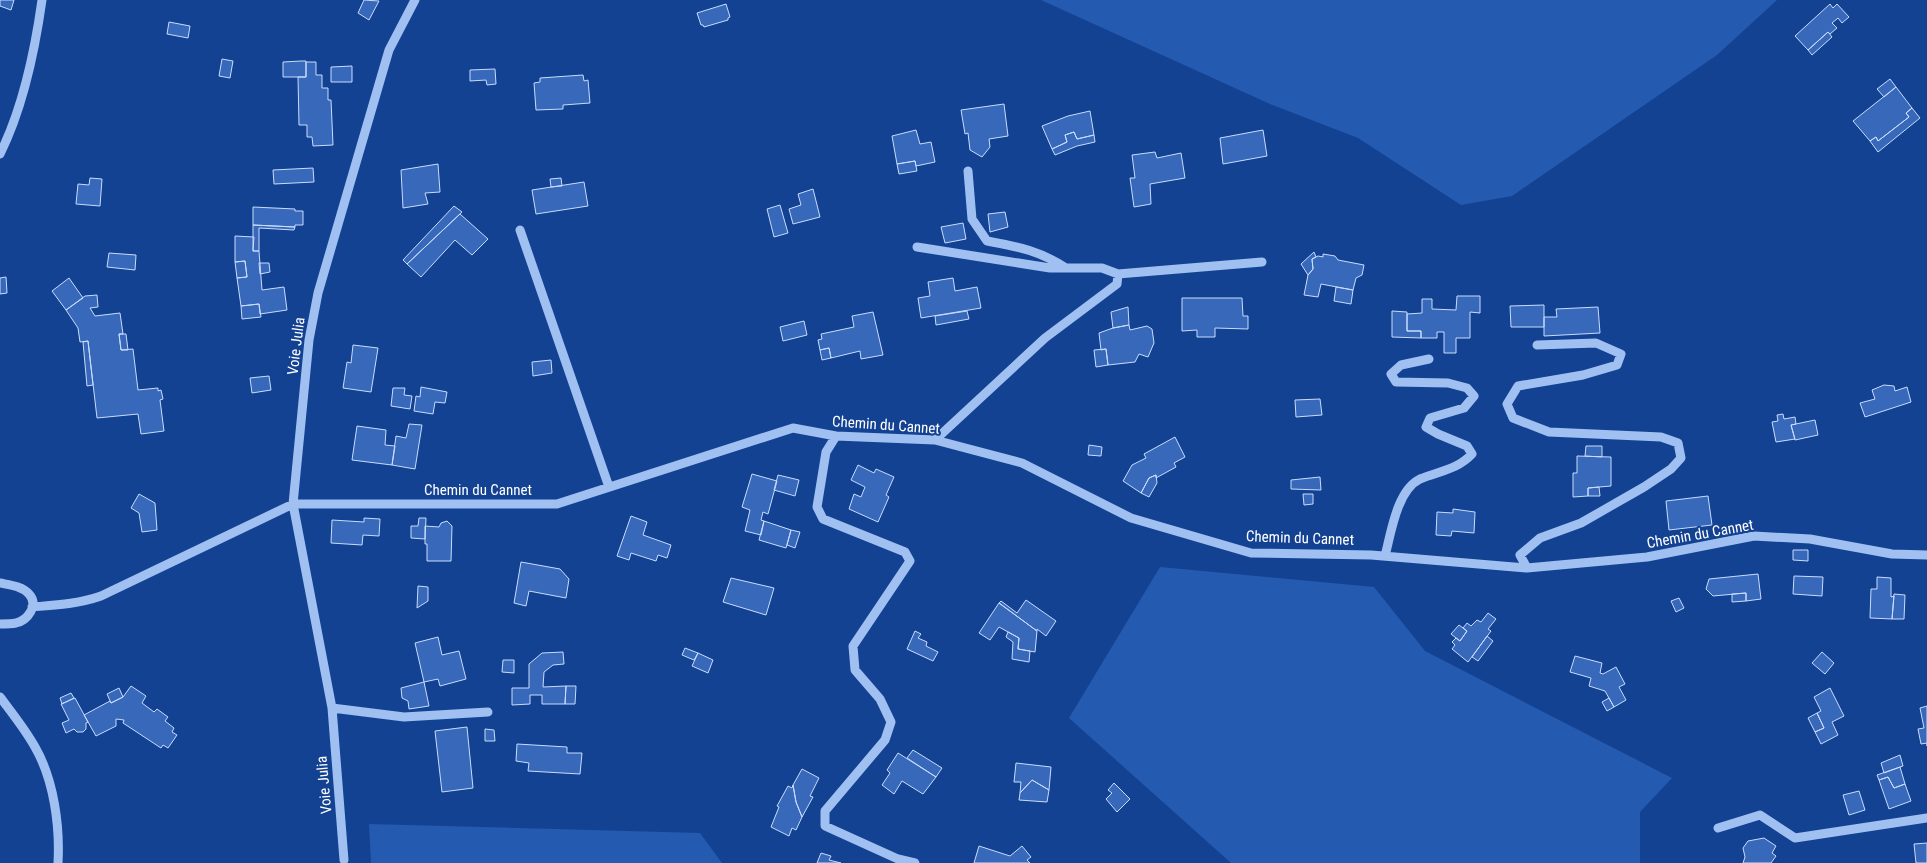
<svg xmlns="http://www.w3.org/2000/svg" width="1927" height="863" font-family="'Roboto Condensed',sans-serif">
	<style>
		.green { fill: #255ab1 }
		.building { fill: #3768b9; stroke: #c8dcfd }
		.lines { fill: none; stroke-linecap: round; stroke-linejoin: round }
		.minor { stroke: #a0c0f2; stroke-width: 9 }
		.labels { text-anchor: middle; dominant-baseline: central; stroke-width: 4; stroke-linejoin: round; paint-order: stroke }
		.street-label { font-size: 15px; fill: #fff; stroke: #134292 }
	</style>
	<rect width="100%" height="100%" fill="#134292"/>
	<path class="green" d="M1041 0H1777L1717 55 1512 196 1461 205 1358 138 1270 104Z
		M1160 567 1374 587 1425 651 1672 778 1640 812V863H1231L1069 718Z
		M369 824 700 833 722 863H371Z"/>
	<path class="building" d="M0 0H14L11 10 0 6Z
		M364 0 379 1 369 20 358 13Z
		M726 4 730 17 728 18V20L704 27 703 25H701L697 13Z
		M1830 4 1833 8 1837 4 1849 17 1842 23 1838 18 1832 23 1837 28 1830 34 1828 32 1808 50 1795 36Z
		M169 22 190 26 188 38 167 34Z
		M1828 32 1832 37 1812 55 1808 50Z
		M222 59 233 61 230 78 219 76Z
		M301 61H306V77H283V62Z
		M306 62H316V75H322V88H328V100H331L333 145 313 146 312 137H307V125H299L298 77H306Z
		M352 66V82H331V67Z
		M495 69 496 84 487 85 486 80 470 81V70Z
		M583 75 584 81 588 80 590 103 563 105V109L536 110 534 83 540 82V78Z
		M1890 79 1896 87 1884 97 1877 89Z
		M1896 87 1912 108 1906 113 1909 117 1878 141 1876 137 1870 141 1853 121Z
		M1004 104 1008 136 989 139 990 147 982 157 970 150 968 133 965 134 961 110Z
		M1912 108 1920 118 1878 152 1870 141 1876 137 1878 141 1909 117 1906 113Z
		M1090 111 1094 135 1077 139 1074 132 1065 135 1067 142 1052 149 1042 126 1068 116Z
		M916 130 920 144 931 142 935 162 916 166 915 161 897 164 892 136Z
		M1263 130 1267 156 1223 164 1220 138Z
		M1074 132 1077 139 1094 135 1095 142 1077 146 1055 155 1052 149 1067 142 1065 135Z
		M1155 152 1157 158 1181 153 1185 178 1150 184 1151 204 1134 207 1130 178H1135L1132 155Z
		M915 161 917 171 899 174 897 164Z
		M438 164 440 192 425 193 428 204 403 208 401 170Z
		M313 168 314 182 274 184 273 170Z
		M90 178 102 179 100 206 76 204 78 184 89 185Z
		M561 178 562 186 551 187 550 179Z
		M584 182 588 206 536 214 532 190Z
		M813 189 820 217 793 224 789 209 801 205 798 194Z
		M780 205 788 233 774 237 767 209Z
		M454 206 462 212 407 264 403 260Z
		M253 207 295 209V211H303V225H295V227L253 225Z
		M1005 212 1008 227 990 232 988 214Z
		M460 214 488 239 472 255 455 240 421 277 407 264Z
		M963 223 966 239 945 243 941 227Z
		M253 225 295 227 294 230 259 228V251H253Z
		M235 236 254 237 253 251H259L262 290 284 287 287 310 260 314 259 304 241 306 237 278 247 277 245 261 235 262Z
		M1314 252 1316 257 1312 259 1313 269 1308 275 1301 264Z
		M109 253 136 255 135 270 107 267Z
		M1323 254 1335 256 1338 260 1364 265 1362 275 1356 278 1353 290 1321 284 1318 297 1304 295 1308 275 1313 269 1312 259 1318 256 1323 257Z
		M245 261 247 277 237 278 235 262Z
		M259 263H269L270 272 260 274Z
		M6 277 7 293 0 294V278Z
		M69 278 83 298 66 310 52 291Z
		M953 278 955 291 977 287 981 308 921 318 918 298 930 296 928 282Z
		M1336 287 1353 290 1351 304 1334 301Z
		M97 295 98 307 90 308 95 316 120 313 123 334H119L121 350 133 349 138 390 158 388V391L161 390 163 399 160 400 164 431 141 434 138 414 97 418 88 341 80 342 78 328 66 310 85 296Z
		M1457 296H1480V313L1470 312V338H1456V353H1444V332H1437V338H1421V331H1407V314L1422 313V299H1432V309L1456 310Z
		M1182 298H1242L1243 316H1248V329L1215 328V337H1197V330L1182 331Z
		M259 304 261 317 242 319 241 306Z
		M1544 305V327H1511L1510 306Z
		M1128 307 1129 325 1113 328 1111 312Z
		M1598 307 1600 333 1544 336V317H1557L1556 309Z
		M967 311 969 319 936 325 935 316Z
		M1392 311 1407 312V331H1421V338L1392 337Z
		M873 312 883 355 861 359 860 351 831 358 829 348 820 350 818 340 822 339 821 334 854 327 852 316Z
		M804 321 807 335 783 341 780 327Z
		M1129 325 1130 330 1147 326 1152 329 1154 343 1148 357 1139 354 1135 362 1108 365 1106 349 1101 350 1099 333 1113 328Z
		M119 334H126L128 350H121Z
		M88 341 93 385 87 386 83 342Z
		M353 345 378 348 371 392 343 388 347 362 351 363Z
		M829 348 831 358 822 360 820 350Z
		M1106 349 1108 365 1096 367 1094 350Z
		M551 360 552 373 533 376 532 362Z
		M269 376 271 390 252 393 250 378Z
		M1884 385 1894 386 1895 391 1907 387 1911 402 1865 417 1860 403 1875 399 1872 390Z
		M421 387 447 392 445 403 435 402 433 414 414 411 416 396 420 397Z
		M393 388H405L404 395 412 396 410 409 391 406Z
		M1320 399 1322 415 1296 417 1295 400Z
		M1783 414 1784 419 1795 417 1796 424 1791 425 1795 439 1776 442 1772 422 1778 421 1777 415Z
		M1815 420 1818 435 1795 440 1791 425Z
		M409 424 422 425 415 469 392 465 396 436 406 438Z
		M357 426 386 430 385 445 395 446 392 465 352 460Z
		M1175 437 1185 457 1174 463 1176 467 1156 478V475L1149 478 1141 493 1123 481 1132 465 1146 458 1144 454Z
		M1089 445 1102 447 1101 456 1088 455Z
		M1586 446H1602V457L1585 456Z
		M1577 456 1611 457V486L1588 488V496L1573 497V473H1577Z
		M858 465 874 473 876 469 894 477 886 495 889 497 878 522 849 509 854 494 861 497 865 487 851 480Z
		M752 474 777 481 768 514 763 512 761 520 764 521 761 535 745 531 750 510 742 507Z
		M778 475 799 480 795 496 774 490Z
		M1156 475 1157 483 1149 497 1141 493 1149 478Z
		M1320 477 1321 490 1291 489V480Z
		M1599 487 1600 496H1588V488Z
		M139 494 155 503 157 530 142 532 139 513 131 508Z
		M1303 494H1313V504L1304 505Z
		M1708 496 1712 525 1669 530 1666 501Z
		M1453 509 1475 512 1474 533 1452 531 1451 536 1436 535 1437 512 1453 513Z
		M631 516 647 522 643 535 671 545 667 558 658 555 656 561 631 553 629 560 617 556Z
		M364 518 380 519 379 536 363 535 362 545 331 543 332 520 364 522Z
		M419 518H426L425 539 411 538V526H418Z
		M447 521 452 526 451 561H427V544H425V526L439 527 441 523Z
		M764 521 791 530 786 548 759 540Z
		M791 530 800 532 795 548 787 545Z
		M1793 550H1808V561L1793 560Z
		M521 562 560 569 569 579 566 598 529 591 526 606 514 603Z
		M1758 574 1761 599 1746 601V593L1713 596 1706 589 1709 579Z
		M1794 576 1823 577 1822 596 1793 594Z
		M1877 577 1891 578V597L1894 596 1892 619 1870 618 1871 589H1877Z
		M731 578 774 588 766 615 723 602Z
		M418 586 428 587V601L417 608Z
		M1746 593V601L1732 602V594Z
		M1894 594 1905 595 1904 619H1892Z
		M1679 598 1684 608 1676 612 1671 601Z
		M1026 600 1056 621 1046 636 1037 629V631L999 603 1001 601 1017 613Z
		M999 603 1037 631 1035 652 1018 649 1019 638 999 627 990 640 979 633Z
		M1488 613 1496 619 1488 629 1491 631 1468 662 1452 649 1455 645 1452 642 1456 638 1460 641 1467 631 1463 628 1467 623 1471 626 1477 620 1481 622Z
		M1459 625 1467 631 1460 641 1451 634Z
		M915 631 921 634 918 638 927 642 926 646 938 652 933 661 907 649Z
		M1008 632 1019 638 1018 649 1030 651 1029 662 1012 659 1013 642 1006 637Z
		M1487 636 1493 641 1478 661 1472 657Z
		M438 637 442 655 459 651 466 679 440 686 438 679 424 682 415 643Z
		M685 648 698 653 694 660 682 655Z
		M563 652 564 664 553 665 544 672 543 687 566 686 565 704H542V695H530V704L512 705V688H529V664L542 653Z
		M1822 652 1834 663 1825 674 1812 663Z
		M698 653 713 660 708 673 692 666Z
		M1575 656 1602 663 1600 673 1603 674 1616 667 1625 684 1619 687 1626 700 1614 707 1605 691 1589 686 1591 678 1570 672Z
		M503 660H514V673L502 672Z
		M424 682 429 706 409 709 408 701 402 698 401 688Z
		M131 686 146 696 142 703 154 712 157 709 168 717 165 721 174 728 172 732 177 735 168 748 163 745 161 748 123 723 124 720 116 719V726L96 736 84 715 110 701 111 703 123 697Z
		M566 686H576L575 704H565Z
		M119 688 123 697 111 703 107 694Z
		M1830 688 1844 716 1832 722 1838 735 1821 744 1815 732 1824 728 1817 713 1821 711 1814 697Z
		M71 693 74 698 62 704 60 698Z
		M75 698 88 722 86 723V729L83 732H77L74 729 66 733 62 723 69 720 61 704Z
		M1609 698 1614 707 1607 711 1602 702Z
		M1927 706V746V743L1921 744 1918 729 1924 728 1920 708Z
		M1817 713 1824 728 1815 732 1808 718Z
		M467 727 473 788 442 792 435 731Z
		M485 729 494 730 495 741H485Z
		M517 744 567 747V753H582L580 774 528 771 529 763 516 761Z
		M913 750 942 768 936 777 907 758Z
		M898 753 936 777 923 794 902 781 894 794 882 785 890 773 887 770Z
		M1900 755 1903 766 1884 773 1881 763Z
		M1016 763 1051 767 1049 790 1032 780 1020 793 1021 782H1014Z
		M1900 767 1905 784 1894 788 1888 777 1879 780 1877 775Z
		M802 769 819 778 810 796 813 797 802 817 796 802 793 785Z
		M1888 777 1894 788 1905 784 1911 801 1889 809 1879 780Z
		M1032 780 1049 790 1047 802 1019 800 1020 793Z
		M1114 783 1130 799 1117 812 1106 799 1112 793 1108 790Z
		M793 785 796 802 802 817 796 830 792 828 789 836 771 827 779 807 777 806 788 786 792 788Z
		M1859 791 1865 810 1849 815 1843 795Z
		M1764 838 1776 846 1772 853 1776 856 1771 863H1743L1745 857 1743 848 1748 841Z
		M1927 843V863H1916L1914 844Z
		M979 846 1010 856 1022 846 1031 857 1027 860 1030 863H974Z
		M821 853 831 856 829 860 841 863H817Z"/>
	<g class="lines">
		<path class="minor" d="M415 0 389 50 318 293 309 340 293 504 332 708 404 717 488 712
			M0 154C23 108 35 50 42 0
			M968 171 972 219 987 241C1019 247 1038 250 1066 268
			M520 230 609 487
			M917 247 1050 268H1102L1118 274 1262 262
			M836 436 826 452 817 507 823 519 905 552 910 561 853 646 855 670 880 699 891 722 885 740 825 811V826L898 859 915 863
			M935 440 1045 338 1117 284 1118 274
			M1385 556C1391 533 1397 490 1420 479 1439 471 1457 470 1472 454L1467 446 1438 434 1426 427 1430 418 1464 408 1474 396 1467 388 1448 383 1396 382 1391 374 1401 365 1429 359
			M1527 568 1520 555 1540 538 1581 523 1644 487 1671 469 1681 458 1678 443 1661 437 1549 432 1513 418 1507 404 1518 386 1583 375 1617 365 1621 354 1596 343 1537 345
			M0 583C10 585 22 586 29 594 39 605 28 620 16 623 11 624 5 624 0 624
			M32 607C56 605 78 604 101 596L293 504H557L793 428 836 436 935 440 1022 463 1131 518 1251 553 1371 555 1527 568 1647 557 1754 536 1810 539 1892 554 1927 555
			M0 697C12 713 25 729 35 747 54 780 60 826 58 863
			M332 708 344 860
			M1718 828 1760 815 1795 838 1927 818"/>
	</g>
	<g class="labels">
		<g class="street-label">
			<text transform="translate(296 346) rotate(-83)">Voie Julia</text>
			<text transform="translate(886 425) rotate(4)">Chemin du Cannet</text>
			<text x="478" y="490">Chemin du Cannet</text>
			<text transform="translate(1700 534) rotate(-10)">Chemin du Cannet</text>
			<text transform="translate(1300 538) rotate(2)">Chemin du Cannet</text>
			<text transform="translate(324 785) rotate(-95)">Voie Julia</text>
		</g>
	</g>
</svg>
